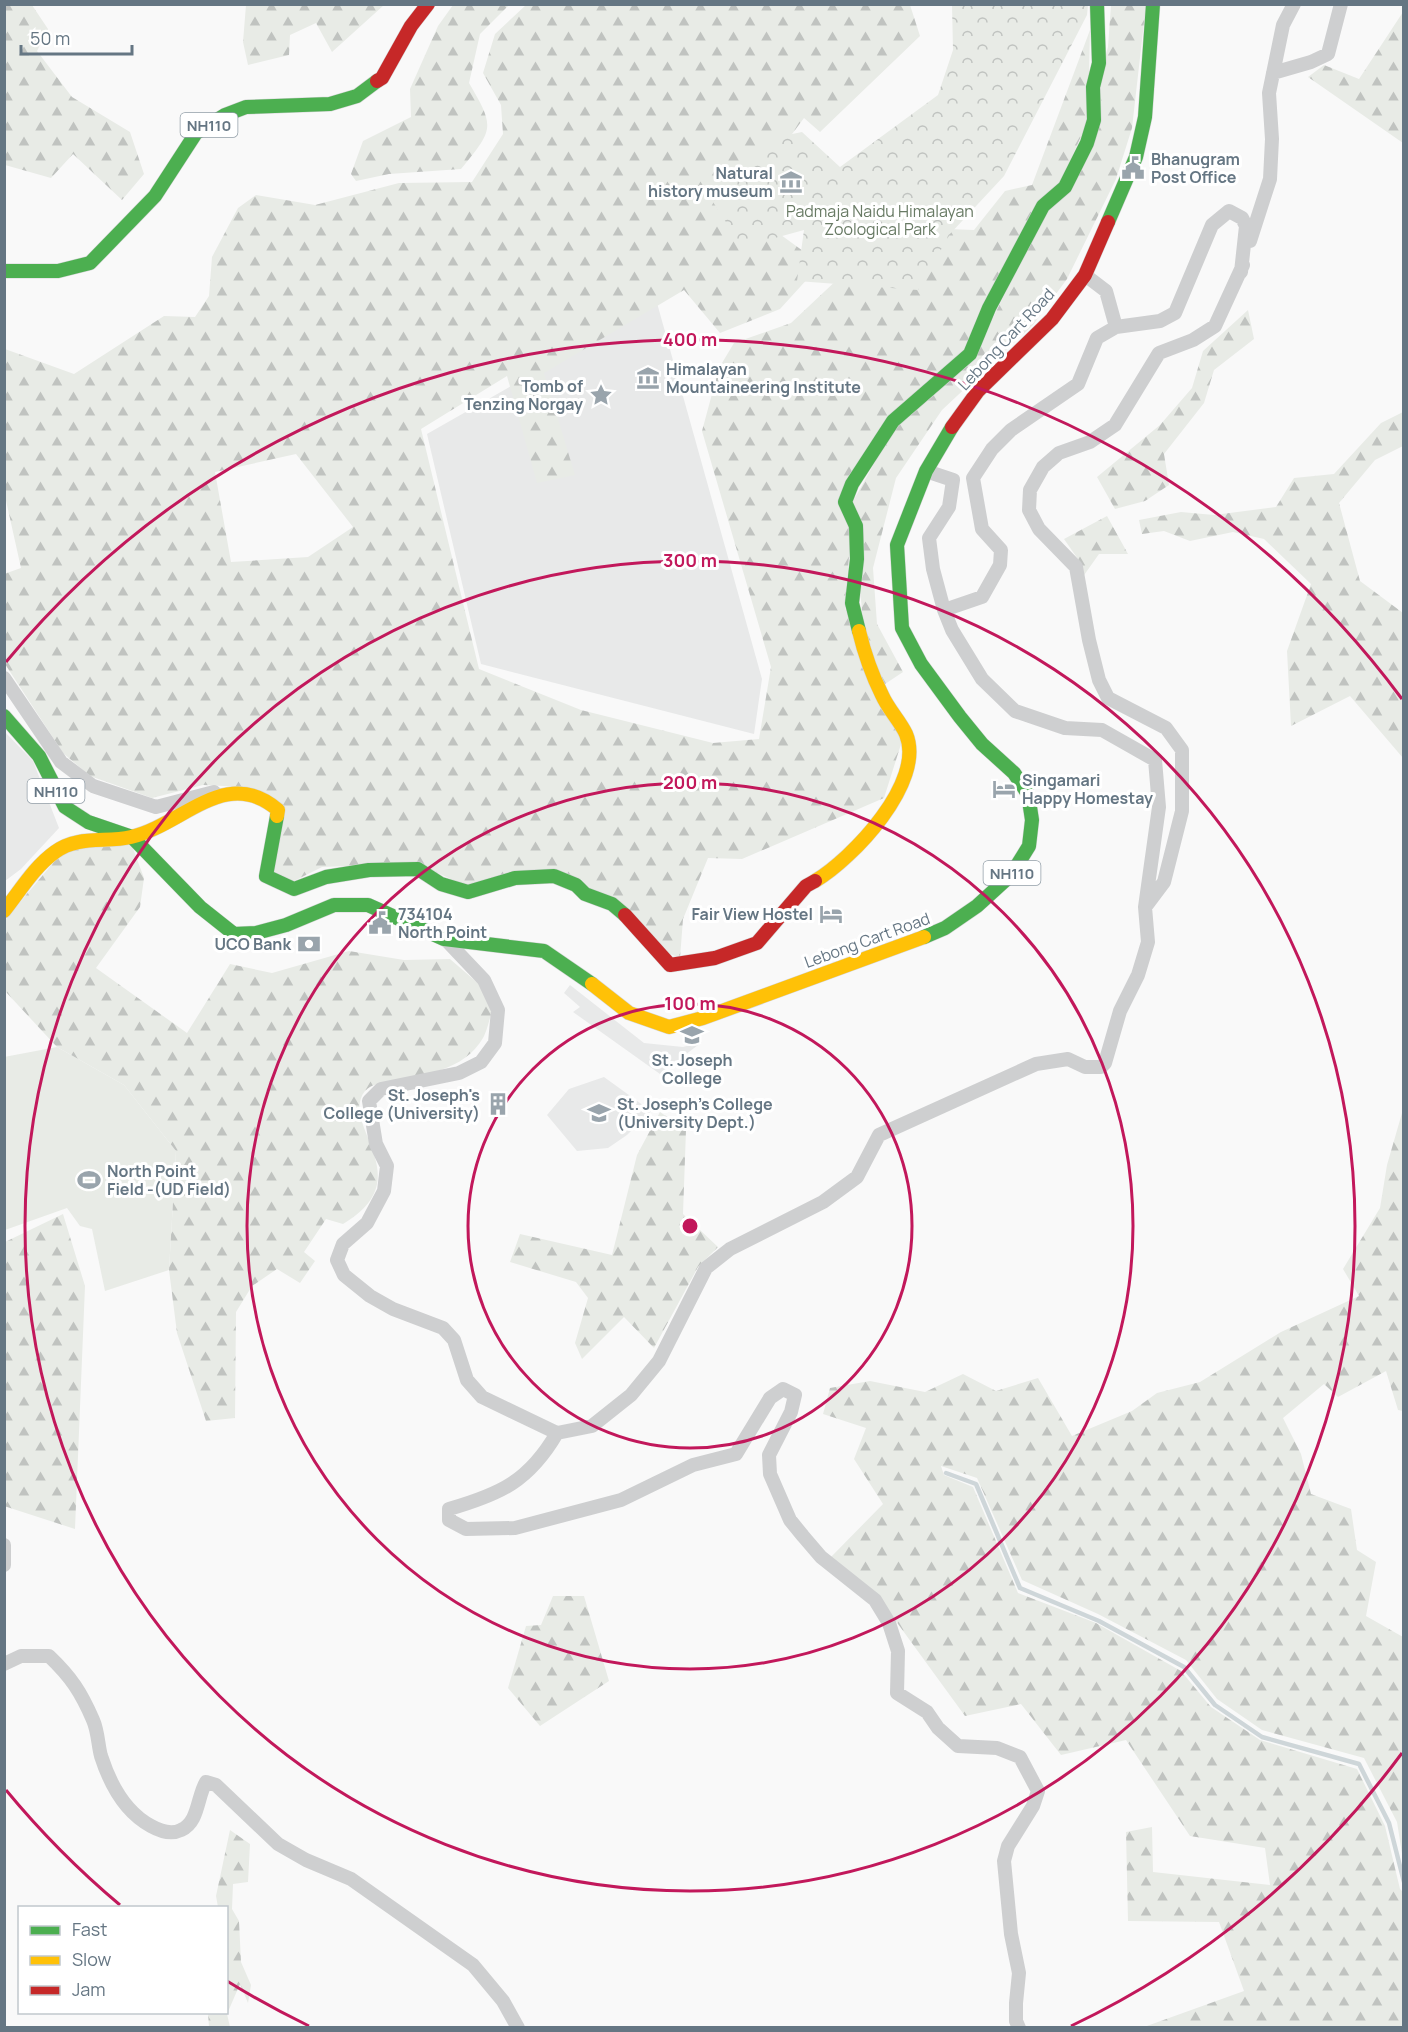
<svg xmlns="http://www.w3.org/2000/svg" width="1408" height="2032" font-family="Manrope,sans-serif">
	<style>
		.built { fill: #e8e9e9 }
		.green { fill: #e8ebe6 }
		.forest { fill: url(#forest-firs); fill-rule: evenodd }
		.park { fill: url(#park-crowns) }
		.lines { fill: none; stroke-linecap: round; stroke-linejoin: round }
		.stream { stroke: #ced6d9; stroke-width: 4.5 }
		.fast-casing { stroke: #d5d6d7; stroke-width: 15 }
		.slow-casing { stroke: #d5d6d7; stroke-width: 15 }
		.jam-casing { stroke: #d5d6d7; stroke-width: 15 }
		.street { stroke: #cecfd0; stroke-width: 14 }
		.fast { stroke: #4caf50; stroke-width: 14 }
		.slow { stroke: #ffc107; stroke-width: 14 }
		.jam { stroke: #c62828; stroke-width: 14 }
		.ring { fill: none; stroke: #c2185b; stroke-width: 3 }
		.labels { text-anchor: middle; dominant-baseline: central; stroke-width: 6; stroke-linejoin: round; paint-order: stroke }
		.shield { fill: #fff; stroke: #939fa8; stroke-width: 1.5 }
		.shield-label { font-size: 15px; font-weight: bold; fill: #657683 }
		.poi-label { font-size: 16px; font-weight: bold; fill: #657683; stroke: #fff; text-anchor: start }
		.park-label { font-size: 16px; fill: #687a64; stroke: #fff }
		.street-label { font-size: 16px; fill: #657683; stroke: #fff }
		.centre { fill: #c2185b; stroke: #fff; stroke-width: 3 }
		.ring-label { font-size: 18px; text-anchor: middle; font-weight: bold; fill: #c2185b; stroke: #fff; stroke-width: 6; stroke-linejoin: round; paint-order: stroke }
	</style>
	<defs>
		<pattern id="forest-firs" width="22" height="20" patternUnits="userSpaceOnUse" patternTransform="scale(1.5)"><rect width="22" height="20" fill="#e8ebe6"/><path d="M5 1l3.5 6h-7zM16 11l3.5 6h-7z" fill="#c0c3c0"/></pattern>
		<pattern id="park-crowns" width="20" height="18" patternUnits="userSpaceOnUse" patternTransform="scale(1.5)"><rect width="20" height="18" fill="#e8ebe6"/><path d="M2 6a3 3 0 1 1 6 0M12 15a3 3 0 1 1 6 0" fill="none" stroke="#c0c3c0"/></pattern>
	</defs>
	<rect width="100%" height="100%" fill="#f9f9f9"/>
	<path class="built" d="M657 303 762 679 754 734 481 664 427 434Z
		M4 731 33 761 59 828 21 869 5 881Z
		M570 985 644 1043 683 1047 702 1042 660 1074 573 1012 580 1007 564 993Z
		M604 1077 651 1111 627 1135 608 1148 577 1151 547 1115 569 1089Z"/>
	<path class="green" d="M57 1047 124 1085 176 1151 169 1270 105 1291 92 1229 80 1226 67 1208 5 1230 4 1057Z"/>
	<path class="forest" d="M5 4 32 5 48 29 37 51 72 97 130 132 144 174 122 200 73 154 51 178 5 165Z
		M246 5 384 4V5L332 52 316 23 290 35 289 55 248 65 243 42Z
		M453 5H509L480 34 469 83C495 127 494 129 461 169L389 174 356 181 351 174 363 141 411 117 410 89 438 26Z
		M526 5H910L920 36 820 132 804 118 746 196 759 219 821 264 780 309 720 333 684 290 544 373 575 475 537 483 507 376 421 429 479 669 581 710 713 743 759 739 771 667 702 431 719 368 734 343 791 323 858 260 921 228 974 230 1005 191 1032 185 1090 30 1088 121 1059 185 964 353 845 485 851 531 845 608 902 741 884 798 742 859 708 858 683 919 680 958 660 950 590 890 581 879 466 886 416 863 322 867 292 882 271 873 285 811 244 787 203 785 152 798 90 776 63 753 5 664 4 574 21 568 5 496V349L74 374 164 316 195 317 209 296 212 257 238 208 256 195 315 205 399 183 472 182 503 134 501 105 483 73 495 34ZM296 454 353 527 308 557 231 562 215 472Z
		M1111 5H1146L1132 128 1116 179 1067 279 1033 325 942 410 896 478 873 568 877 624 903 672 882 686 865 643 852 503 898 421 975 354 1047 209 1069 187 1108 47Z
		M1403 12V143L1308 77 1324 65 1359 79Z
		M1248 310 1254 339 1214 370 1204 403 1164 454 1169 485 1145 501 1115 509 1097 477 1160 425 1192 388 1203 351Z
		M1403 412V446L1375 460 1339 503 1360 581 1403 613V758L1350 696 1291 726 1287 651 1311 584 1264 539 1233 532 1190 541 1164 531 1142 534 1139 520 1181 512 1214 515 1276 507 1294 478 1334 474 1381 423Z
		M1107 516 1128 554H1099L1082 578 1080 562 1064 539Z
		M131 843 144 878 140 907 96 968 187 1033 230 964 272 973 349 951 404 960 450 959 480 985 492 1012C489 1020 487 1031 483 1038 464 1071 423 1075 390 1081 382 1083 371 1084 365 1091 338 1125 422 1177 343 1224L326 1219 304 1252 315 1261 300 1283 277 1269 252 1286 236 1312 235 1418 206 1421 177 1333 169 1270 176 1151 124 1085 57 1047 5 991V920L58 857 73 849Z
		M660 1112 686 1130 683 1214 718 1247 698 1267 654 1348 624 1317 582 1359 575 1343 588 1298 576 1282 510 1262 520 1234 612 1255 637 1155Z
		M1402 1113 1403 1411 1398 1410 1386 1371 1338 1397 1324 1384 1283 1418 1301 1454 1311 1494 1351 1509 1357 1550 1376 1562 1366 1616 1403 1637V1860L1397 1822 1364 1758 1262 1730 1217 1699 1186 1660 1098 1614 1022 1580 977 1478 941 1466 944 1475 973 1487 1018 1593 1096 1623 1181 1671 1211 1707 1260 1740 1357 1769 1385 1826 1400 1889 1403 1892V2027H1144L1244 1991 1219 1922 1128 1921 1126 1832 1152 1827 1153 1872 1270 1885 1265 1848 1190 1836 1126 1740 1061 1755 1021 1704 965 1716 874 1591 831 1557 883 1504 854 1459 866 1428 823 1414 830 1388 870 1381 925 1392 963 1374 996 1391 1038 1378 1072 1436 1132 1411 1157 1393 1200 1382 1281 1332 1359 1296 1343 1269 1380 1208 1387 1165Z
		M63 1214 85 1286 75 1529 4 1506 5 1242Z
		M553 1596H584L609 1681 540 1726 508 1688 526 1626 541 1625Z
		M230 1830 250 1844 248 1882 233 1884 232 1909 239 1921 241 1962 251 1985 248 2003 240 1984 227 2014 230 2027H209L208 2013 226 2012V1908L218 1907 216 1896Z"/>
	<path class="park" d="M952 5H1088L1087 15 1004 176 950 234 918 290 797 281 804 230 742 247 713 202 768 139 802 132 840 167 938 95 953 50Z"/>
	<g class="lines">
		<path class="stream" d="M946 1473 976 1484 1020 1588 1099 1621 1184 1667 1215 1705 1262 1737 1359 1764 1389 1823 1404 1882"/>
		<g class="fast-casing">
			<path id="fast" d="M1108 222 1136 157 1145 117 1153 4
				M4 271H58L90 263 155 196 196 133 225 115 246 107 330 104 357 96 377 81
				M859 631 852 603 857 559 856 526 845 502 852 484 893 421 970 354 989 308 1043 206 1065 187 1087 143 1094 120 1093 87 1099 63 1097 4
				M4 716 39 756 65 807 88 822 132 837 200 907 234 934 256 933 286 925 334 905H368L444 939 544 951 592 984
				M277 816 266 876 294 889 326 877 369 870 418 869 441 884 468 892 515 878 554 876 576 885 585 894 612 904 625 915
				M924 937 945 928 977 906 1011 875 1029 846 1032 820 1028 794 1014 773 982 744 960 717 921 664 902 628 897 545 926 471 952 427"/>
		</g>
		<g class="slow-casing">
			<path id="slow" d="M815 881C852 859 926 782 906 734 900 721 888 709 882 695 872 675 864 652 859 631
				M4 911C20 891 34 867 55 852 78 835 105 843 131 837 183 825 226 765 278 810L277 816
				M592 984 629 1013 669 1027 703 1018 924 937"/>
		</g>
		<g class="jam-casing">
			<path id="jam" d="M377 81 382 78 411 26 428 4
				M952 427 978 391 1052 319 1085 275 1108 222
				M625 915 670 965 715 958 757 943 806 886 815 881"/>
		</g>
		<path class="street" d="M1273 73 1311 62 1328 54 1341 4
			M1250 241 1270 179 1272 139 1269 93 1283 25 1294 4
			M1085 275 1106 291 1116 327
			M926 471 953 480 949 507 929 538 933 569 944 610
			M4 678 61 762 93 786 156 807 214 792
			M1146 906 1164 882 1182 811V750L1166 728 1108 698 1099 680 1089 640 1076 567 1039 529 1029 510 1030 490 1043 467 1059 453 1090 442 1115 425 1159 353 1193 340 1215 326 1243 265
			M447 941 484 980 498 1010 495 1043 481 1062 459 1073 381 1089 369 1101 376 1144 387 1166 384 1191 367 1223 343 1244 337 1260 344 1275 370 1296 393 1309 443 1328 454 1340 467 1380 482 1397 557 1433 592 1426 631 1395 659 1361 706 1268 730 1249 823 1202 857 1177 879 1135 1036 1064 1068 1059 1085 1067H1101L1105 1063 1120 1011 1138 975 1148 942 1145 907 1159 807 1155 760 1102 730 1065 728 1015 711 982 679 952 630 944 610 982 597 1000 565 1001 550 982 529 973 478 992 449 1011 430 1078 384 1097 338 1116 327 1160 321 1175 313 1212 225 1229 211 1242 218 1246 226 1241 272
			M557 1433C529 1481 501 1494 449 1509V1520L466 1529 515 1528 621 1500 693 1465 736 1454 770 1398 783 1389 795 1395 791 1412 769 1455 770 1474 790 1520 803 1536 821 1557 875 1600 889 1623 898 1651 897 1693 927 1712 938 1728 958 1746 997 1748 1020 1757 1038 1791 1033 1806 1008 1846 1004 1861 1011 1934 1019 1973 1016 2003V2021L1019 2028
			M4 1545V1565
			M4 1664 21 1656H49C71 1677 81 1692 93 1720 98 1731 98 1745 101 1756 110 1784 125 1812 151 1826 160 1831 171 1835 181 1830 199 1822 197 1797 206 1782L216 1785 278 1844 306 1860 351 1879 473 1965 503 2001 518 2028"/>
		<use href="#fast" class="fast"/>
		<use href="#slow" class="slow"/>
		<use href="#jam" class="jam"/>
	</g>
	<g class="ring">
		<circle cx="690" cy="1226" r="222"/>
		<circle cx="690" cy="1226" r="443"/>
		<circle cx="690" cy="1226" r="665"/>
		<path d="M1402 1753A886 886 0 0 1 1071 2026M309 2026A886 886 0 0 1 227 1981M120 1905A886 886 0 0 1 6 1790M6 662A886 886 0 0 1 1402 699"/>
	</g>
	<defs>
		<g id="civic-bare" transform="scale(1.8)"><path d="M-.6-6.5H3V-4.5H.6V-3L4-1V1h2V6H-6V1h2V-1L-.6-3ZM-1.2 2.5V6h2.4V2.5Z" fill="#99a4ac" stroke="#fff" stroke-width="2.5" paint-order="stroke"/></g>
		<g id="museum-bare" transform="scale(1.8)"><path d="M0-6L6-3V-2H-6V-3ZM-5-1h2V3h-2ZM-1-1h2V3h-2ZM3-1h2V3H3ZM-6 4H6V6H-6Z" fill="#99a4ac" stroke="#fff" stroke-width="2.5" paint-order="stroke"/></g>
		<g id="sight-bare" transform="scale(1.8)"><path d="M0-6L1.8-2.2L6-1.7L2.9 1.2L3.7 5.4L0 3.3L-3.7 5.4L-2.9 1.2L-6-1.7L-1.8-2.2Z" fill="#99a4ac" stroke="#fff" stroke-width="2.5" paint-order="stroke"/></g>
		<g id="hotel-bare" transform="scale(1.8)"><path d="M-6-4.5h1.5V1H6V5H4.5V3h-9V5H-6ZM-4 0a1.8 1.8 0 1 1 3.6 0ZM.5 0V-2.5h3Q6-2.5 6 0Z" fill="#99a4ac" stroke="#fff" stroke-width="2.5" paint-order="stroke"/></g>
		<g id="bank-bare" transform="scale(1.8)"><path d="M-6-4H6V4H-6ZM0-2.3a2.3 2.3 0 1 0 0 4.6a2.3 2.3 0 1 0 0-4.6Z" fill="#99a4ac" stroke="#fff" stroke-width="2.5" paint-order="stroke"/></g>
		<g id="university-bare" transform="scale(1.8)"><path d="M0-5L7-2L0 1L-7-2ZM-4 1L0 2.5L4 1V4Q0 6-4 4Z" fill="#99a4ac" stroke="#fff" stroke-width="2.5" paint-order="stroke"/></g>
		<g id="building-bare" transform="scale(1.8)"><path d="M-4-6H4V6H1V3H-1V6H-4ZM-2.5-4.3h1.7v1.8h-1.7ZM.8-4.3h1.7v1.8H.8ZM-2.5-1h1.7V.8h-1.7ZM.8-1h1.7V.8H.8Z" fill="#99a4ac" stroke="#fff" stroke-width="2.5" paint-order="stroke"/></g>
		<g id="stadium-bare" transform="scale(1.8)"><path d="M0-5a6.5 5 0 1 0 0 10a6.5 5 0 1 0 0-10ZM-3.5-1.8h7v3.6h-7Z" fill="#99a4ac" stroke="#fff" stroke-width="2.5" paint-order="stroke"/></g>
	</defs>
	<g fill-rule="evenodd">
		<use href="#civic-bare" x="1133" y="168"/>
		<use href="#museum-bare" x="791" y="182"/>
		<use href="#museum-bare" x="648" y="378"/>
		<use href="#sight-bare" x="601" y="395"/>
		<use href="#hotel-bare" x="1004" y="789"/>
		<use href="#hotel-bare" x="831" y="914"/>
		<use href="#civic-bare" x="380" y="923"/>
		<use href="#bank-bare" x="309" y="944"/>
		<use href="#university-bare" x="692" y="1035"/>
		<use href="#building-bare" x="498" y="1104"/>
		<use href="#university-bare" x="599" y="1113"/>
		<use href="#stadium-bare" x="89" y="1180"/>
	</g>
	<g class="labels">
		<g class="shield">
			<rect x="180.5" y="113" width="57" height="24" rx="4.5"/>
			<rect x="27.5" y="779" width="57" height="24" rx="4.5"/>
			<rect x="983.5" y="861" width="57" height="24" rx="4.5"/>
		</g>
		<g class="shield-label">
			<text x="209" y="125">NH110</text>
			<text x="56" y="791">NH110</text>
			<text x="1012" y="873">NH110</text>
		</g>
		<g class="poi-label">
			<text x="1151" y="159">Bhanugram<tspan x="1151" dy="18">Post Office</tspan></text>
			<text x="773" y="173" text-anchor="end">Natural<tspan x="773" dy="18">history museum</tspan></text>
			<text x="666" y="369">Himalayan<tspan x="666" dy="18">Mountaineering Institute</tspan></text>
			<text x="583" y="386" text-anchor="end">Tomb of<tspan x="583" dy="18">Tenzing Norgay</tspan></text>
			<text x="1022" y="780">Singamari<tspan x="1022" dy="18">Happy Homestay</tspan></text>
			<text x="398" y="914">734104<tspan x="398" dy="18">North Point</tspan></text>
			<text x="813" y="914" text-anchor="end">Fair View Hostel</text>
			<text x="291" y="944" text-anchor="end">UCO Bank</text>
			<text x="692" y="1060" text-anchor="middle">St. Joseph<tspan x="692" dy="18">College</tspan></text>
			<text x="480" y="1095" text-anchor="end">St. Joseph's<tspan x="480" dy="18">College (University)</tspan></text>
			<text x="617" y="1104">St. Joseph's College<tspan x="617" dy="18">(University Dept.)</tspan></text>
			<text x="107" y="1171">North Point<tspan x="107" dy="18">Field -(UD Field)</tspan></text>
		</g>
		<g class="park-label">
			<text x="880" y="211">Padmaja Naidu Himalayan<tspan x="880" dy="18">Zoological Park</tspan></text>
		</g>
		<g class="street-label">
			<text transform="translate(1006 339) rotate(-47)">Lebong Cart Road</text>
			<text transform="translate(867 940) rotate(-20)">Lebong Cart Road</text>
		</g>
	</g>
	<circle cx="690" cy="1226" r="9" class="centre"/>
	<g class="ring-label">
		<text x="690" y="346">400 m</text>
		<text x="690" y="567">300 m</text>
		<text x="690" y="789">200 m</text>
		<text x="690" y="1010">100 m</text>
	</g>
	<rect width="1408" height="2032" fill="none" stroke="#657683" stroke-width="12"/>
	<rect x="18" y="1906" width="210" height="108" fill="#ffffff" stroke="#c1c8cd" stroke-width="1.5"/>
	<rect x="30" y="1926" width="30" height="9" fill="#4caf50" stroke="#c1c8cd" stroke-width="1.5"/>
	<text x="72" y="1936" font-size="18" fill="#657683">Fast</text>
	<rect x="30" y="1956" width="30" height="9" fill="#ffc107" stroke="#c1c8cd" stroke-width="1.5"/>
	<text x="72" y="1966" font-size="18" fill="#657683">Slow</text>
	<rect x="30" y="1986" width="30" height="9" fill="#c62828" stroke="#c1c8cd" stroke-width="1.5"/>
	<text x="72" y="1996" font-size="18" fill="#657683">Jam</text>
	<path d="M21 45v9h111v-9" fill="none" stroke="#657683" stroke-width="3"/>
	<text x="30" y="45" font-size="18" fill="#657683" stroke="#ffffff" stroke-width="4.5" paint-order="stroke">50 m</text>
</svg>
